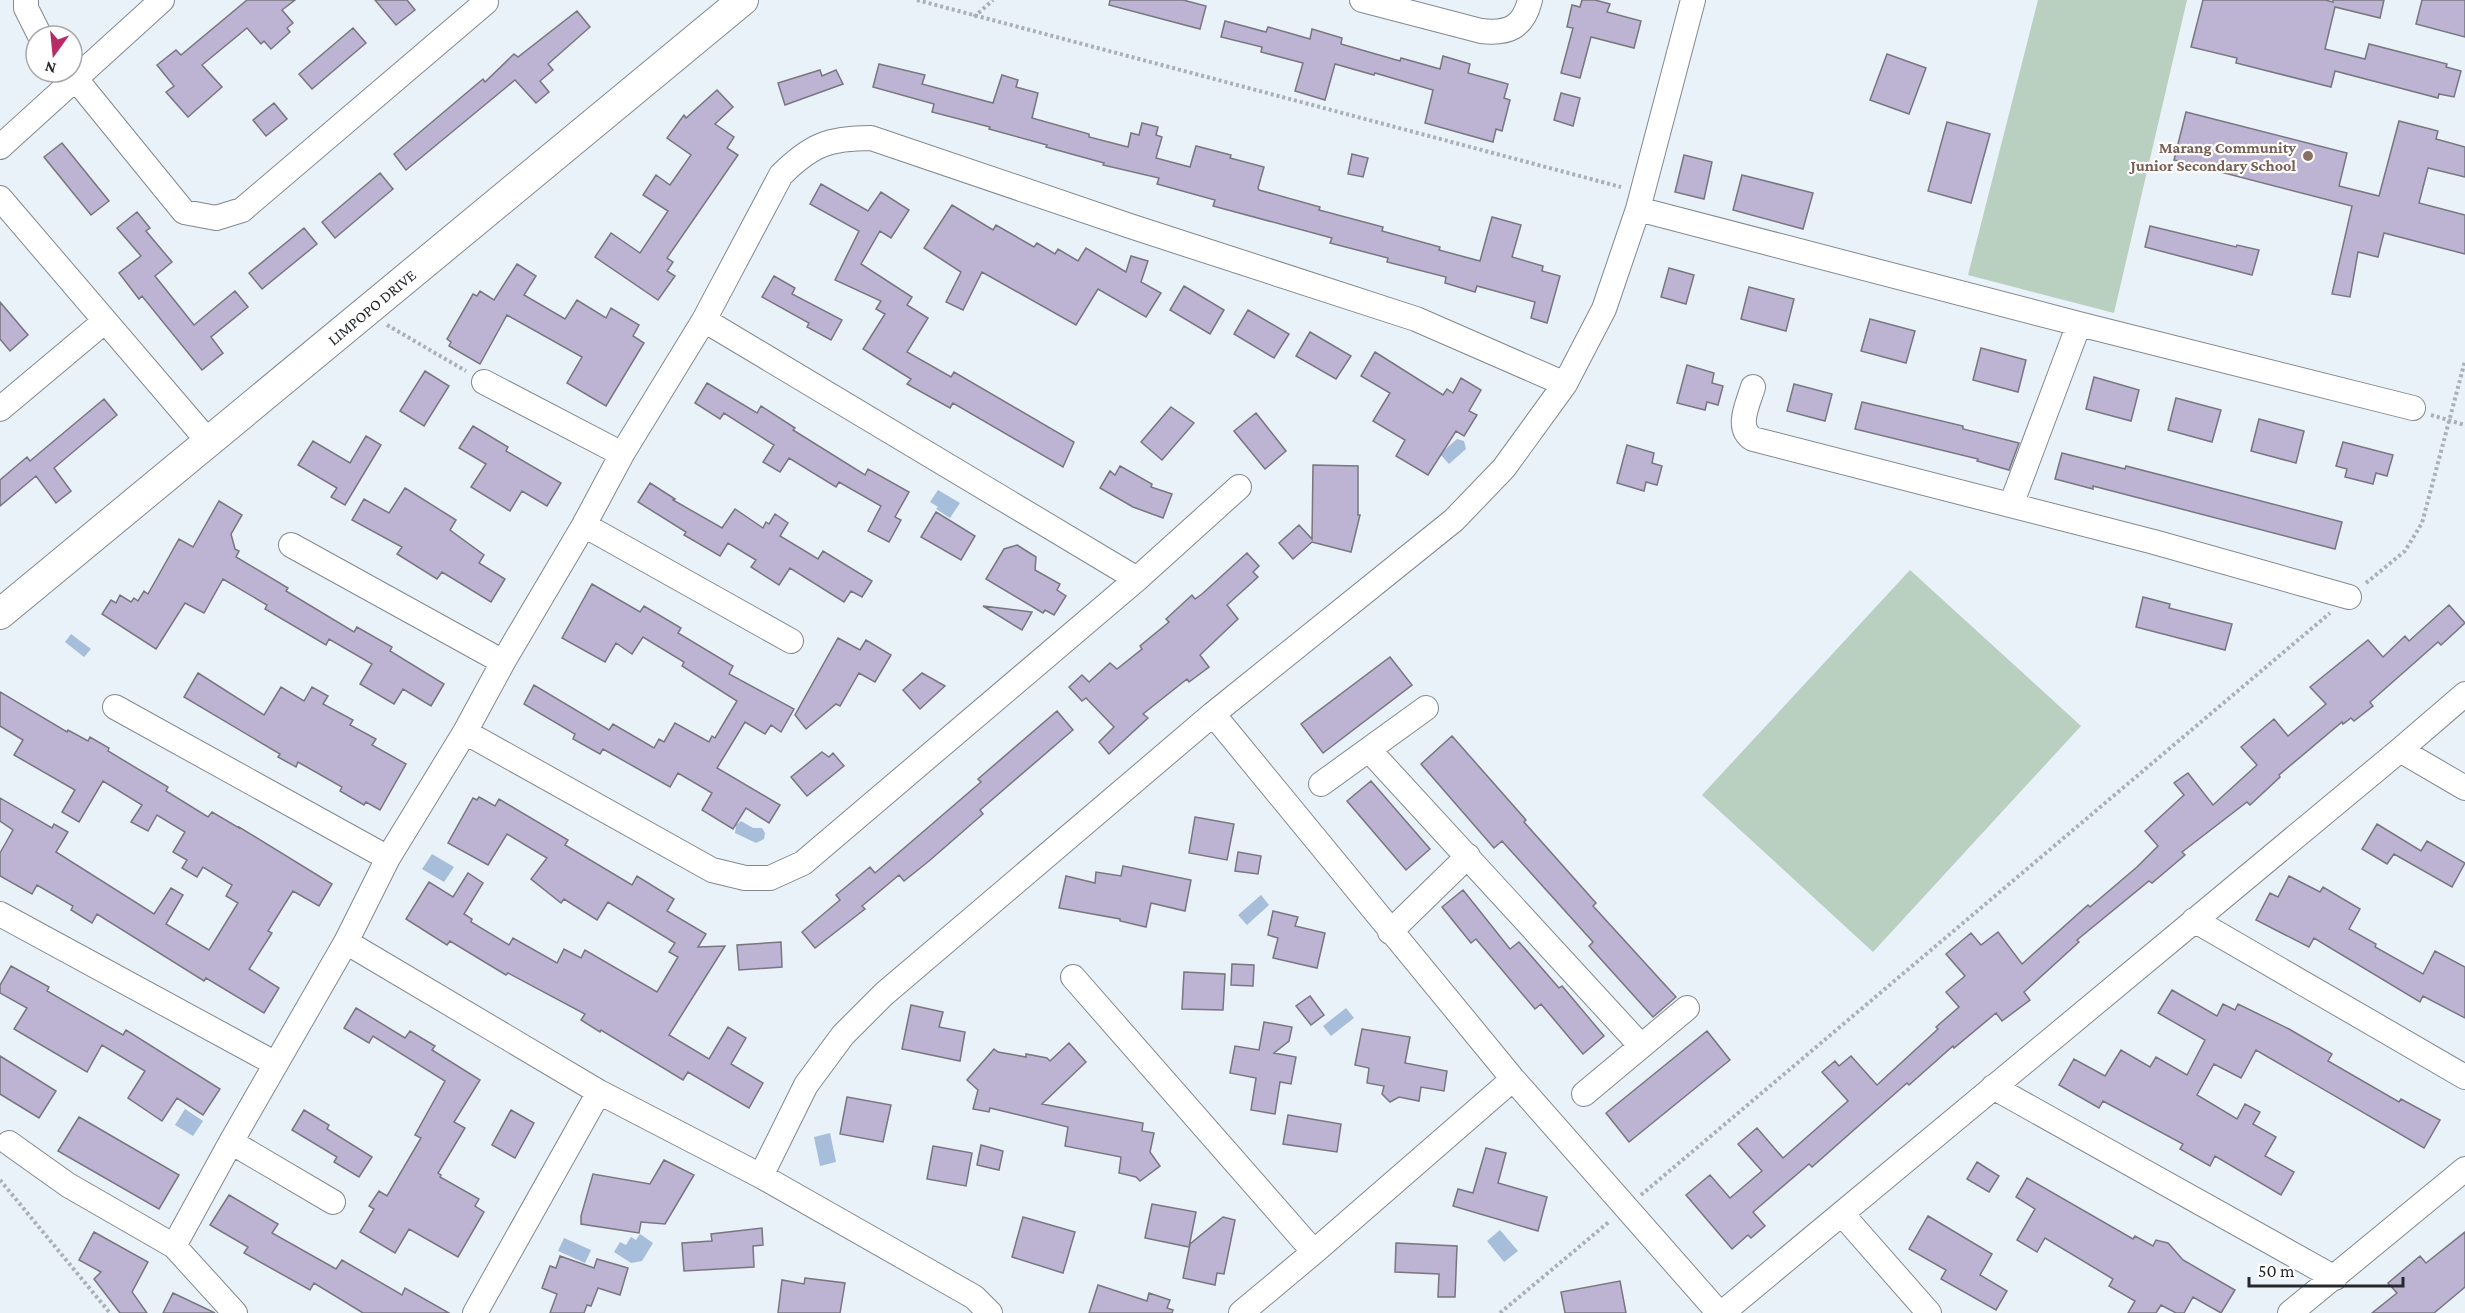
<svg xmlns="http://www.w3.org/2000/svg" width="2465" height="1313" font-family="'Crimson Pro',serif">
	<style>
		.green { fill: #b9d0c0 }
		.water { fill: #a6bed9 }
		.building { fill: #bdb4d4; stroke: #78767f; stroke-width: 1.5 }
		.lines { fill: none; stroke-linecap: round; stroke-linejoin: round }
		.minor-casing { stroke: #828990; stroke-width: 26 }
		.tertiary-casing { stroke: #828990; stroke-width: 32 }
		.path { stroke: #aab0b7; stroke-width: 4; stroke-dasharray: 3 3; stroke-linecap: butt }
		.minor { stroke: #fff; stroke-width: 24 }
		.tertiary { stroke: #fff; stroke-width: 30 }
		.education-dot { fill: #8d6e63; stroke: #fff; stroke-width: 2 }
		.labels { text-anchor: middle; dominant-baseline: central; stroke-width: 4.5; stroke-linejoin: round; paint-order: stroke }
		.education-label { font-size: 16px; font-weight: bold; fill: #785e54; stroke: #fff; text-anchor: end }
		.street-label { font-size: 16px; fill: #26292c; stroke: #fff }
	</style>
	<rect width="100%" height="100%" fill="#e9f1f9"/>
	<path class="green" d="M2038 0H2187L2114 313 1968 275Z
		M1910 570 2081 726 1873 952 1702 795Z"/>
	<path class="water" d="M1457 439 1464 441 1466 449 1449 464 1440 454Z
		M938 490 960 503 950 518 936 509 938 507 930 502Z
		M71 634 91 649 84 657 65 642Z
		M741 821 753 828H762L765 833 764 839 756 843 735 833 736 825Z
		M432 854 454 867 444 882 422 869Z
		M1261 895 1269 905 1247 925 1238 915Z
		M1346 1008 1354 1018 1331 1036 1323 1026Z
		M185 1109 203 1121 193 1136 175 1125Z
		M830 1133 836 1162 820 1166 814 1137Z
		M1500 1230 1518 1251 1504 1262 1487 1241Z
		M640 1234 653 1243 642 1261 631 1263 614 1252 620 1242 626 1245 631 1237 636 1240Z
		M564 1238 591 1250 585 1263 558 1251Z"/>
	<path class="building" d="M247 0H295L282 10 293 23 287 28 290 32 271 49 264 41 261 44 247 28 202 65 222 87 188 117 166 92 174 86 157 65 176 50 181 55Z
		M375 0H407L415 10 396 25Z
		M1110 0H1183L1206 6 1200 29 1109 5Z
		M1582 0H1595L1610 4 1607 12 1641 21 1634 48 1591 37 1580 78 1561 73 1573 28 1567 27 1572 5 1580 7Z
		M2203 0H2325L2333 2V0H2384L2380 18 2335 7 2325 49 2365 59 2369 44 2447 64 2446 67 2461 71 2454 97 2439 94 2438 98 2335 71 2331 87 2236 63 2237 58 2191 47Z
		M2422 0H2465V37L2416 24Z
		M577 11 590 27 548 64 553 70 540 81 549 92 536 103 515 80 406 170 394 154 464 95 483 79 485 82 514 54 518 57Z
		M1225 21 1266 32 1268 27 1310 39 1312 29 1342 38 1341 44 1400 61 1401 58 1440 69 1443 56 1470 64 1468 73 1508 84 1504 98 1510 100 1502 131 1496 129 1493 142 1425 123 1433 90 1375 73 1374 75 1335 64 1325 100 1295 91 1303 63 1261 52 1262 47 1221 37Z
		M353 28 366 43 312 89 299 74Z
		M1887 54 1926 68 1909 114 1870 100Z
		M879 64 925 75 922 84 993 103 1002 75 1018 80 1016 87 1038 93 1032 118 1089 134V137L1128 147 1131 133 1139 135 1142 123 1158 127 1156 135 1162 137 1156 158 1190 167 1196 146 1231 155 1230 158 1264 167 1258 188 1259 190 1320 207 1319 210 1383 227 1382 231 1440 247 1439 250 1480 261 1492 217 1521 225 1512 257 1543 266 1542 271 1560 276 1547 323 1531 318 1535 302 1477 286 1475 292 1445 283 1446 277 1387 262 1388 258 1330 243 1332 238 1213 206 1215 200 1157 184 1159 178 1103 165 1104 163 1046 147 1047 145 989 129 990 127 932 112 934 104 873 87Z
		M820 70 822 76 836 70 843 84 785 105 778 83Z
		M717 90 733 107 715 124 734 137 727 148 738 155 667 258 673 262 667 271 675 276 658 300 595 257 611 233 640 253 668 211 643 195 656 175 670 185 691 155 667 138 684 115 686 118Z
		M1561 93 1580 98 1573 126 1554 120Z
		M274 103 287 119 266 136 253 120Z
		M2186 112 2347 153 2339 186 2379 196 2399 121 2438 131 2436 139 2465 147V177L2428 168 2419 203 2465 215V254L2384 233 2378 257 2358 252 2350 297 2332 294 2352 206 2174 160Z
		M1947 122 1990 134 1971 203 1928 191Z
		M62 143 109 201 91 215 44 157Z
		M1352 154 1368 158 1363 177 1348 174Z
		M1684 155 1712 162 1704 199 1675 192Z
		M380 173 393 189 335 238 322 222Z
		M1742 175 1813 193 1803 229 1733 210Z
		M821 184 868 211 881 192 909 210 891 238 880 231 861 264 912 297 907 305 928 318 907 352 951 377 954 372 1074 442 1063 467 953 403 950 408 907 384 911 379 863 349 885 314 876 309 881 301 835 280 859 231 810 204Z
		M952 205 993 230 996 225 1034 247 1037 243 1055 254 1058 249 1078 261 1086 248 1126 272 1131 256 1148 261 1141 282 1161 293 1146 317 1098 289 1076 325 982 272 963 310 946 302 961 272 924 248Z
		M137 212 150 228 146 231 172 262 155 276 194 325 235 291 248 307 211 337 223 353 202 370 142 296 139 299 119 273 141 256 117 228Z
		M2150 226 2236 247 2237 245 2259 250 2252 275 2145 247Z
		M304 228 317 244 262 289 249 273Z
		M517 264 536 276 524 295 565 319 577 300 606 318 611 308 639 325 633 336 644 343 606 406 567 383 582 357 507 315 480 364 449 346 451 342 447 339 473 294 477 296 480 291 494 300Z
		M1669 268 1694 275 1686 304 1661 297Z
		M774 276 795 288 792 294 842 320 831 340 807 327 809 323 762 297Z
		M1184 286 1224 310 1210 334 1170 310Z
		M1749 287 1794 299 1786 331 1741 319Z
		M0 302 28 335 10 351 0 339Z
		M1248 310 1289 334 1274 358 1234 334Z
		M1870 319 1915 331 1906 363 1861 351Z
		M1310 332 1351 356 1336 379 1296 356Z
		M1981 348 2026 360 2018 392 1973 380Z
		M1375 352 1443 395 1447 389 1453 393 1461 378 1481 390 1469 411 1477 415 1464 436 1456 431 1428 475 1396 456 1405 440 1373 421 1390 393 1361 376Z
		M1687 365 1714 373 1712 383 1723 386 1718 405 1707 402 1705 410 1677 403Z
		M425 371 449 386 424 426 400 411Z
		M2094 377 2139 390 2131 421 2086 409Z
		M707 383 757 413 761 406 795 428 793 430 865 475 868 469 909 492 895 517 901 520 889 542 868 531 881 506 839 482 836 487 789 458 780 472 763 462 774 445 724 413 720 419 695 403Z
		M1794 384 1832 394 1825 421 1787 411Z
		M2176 398 2221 410 2212 442 2168 430Z
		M104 399 117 415 54 468 71 491 56 503 36 476 0 506V480L27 457 30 461Z
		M1862 402 1963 426V429L2019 443 2009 470 1977 461 1978 459 1855 429Z
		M1171 407 1194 423 1162 460 1141 442Z
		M1256 413 1286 451 1265 469 1234 431Z
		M2259 419 2304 431 2296 463 2251 451Z
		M473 426 508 447 506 451 561 483 547 506 522 491 510 511 471 487 486 464 459 448Z
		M366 436 381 445 345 505 331 497 337 488 298 465 313 441 350 463Z
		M2343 442 2393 455 2387 476 2376 473 2373 484 2345 477 2347 469 2336 466Z
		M1627 445 1654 453 1652 463 1662 466 1657 485 1646 482 1644 491 1617 483Z
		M2062 453 2125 469 2126 466 2342 522 2335 549 2093 486V489L2055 479Z
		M1313 465 1358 466V515H1360L1351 552 1312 542 1293 559 1279 543 1299 525 1312 539Z
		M1120 466 1152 484 1151 487 1172 494 1163 518 1133 507 1100 488 1110 471 1115 475Z
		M650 483 675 499 673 500 722 528 735 509 763 528 766 522 769 524 775 514 788 523 780 536 818 559 823 551 872 581 862 597 851 591 844 602 790 568 779 585 751 567 756 560 728 543 720 556 684 535 686 532 638 502Z
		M405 488 456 520 450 530 484 555 479 563 505 579 491 602 442 572 437 579 397 554 402 547 352 520 364 499 389 513Z
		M219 501 242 515 231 534 235 549 239 551 236 557 288 588 286 591 354 632 357 627 392 647 390 651 444 684 431 706 403 689 394 704 360 684 372 664 329 639 326 645 265 609 267 605 223 579 204 613 185 603 156 649 102 614 111 600 116 603 120 595 131 602 134 598 138 601 144 591 148 594 179 539 193 547Z
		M936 512 975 536 961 560 921 537Z
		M1017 545 1036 557 1035 570 1060 584 1057 590 1066 596 1054 615 1045 610 1043 613 986 579 1004 549Z
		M1247 553 1259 566 1253 572 1258 577 1227 605 1238 619 1200 655 1209 667 1189 682 1187 679 1143 714 1148 718 1109 754 1099 742 1114 727 1086 698 1082 701 1069 687 1082 675 1089 682 1110 663 1117 669 1142 649 1140 646 1169 622 1166 619 1192 595 1195 599 1202 594Z
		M592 584 640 612 644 606 681 628 678 633 733 666 729 674 794 709 781 732 771 725 765 734 745 722 717 768 780 805 769 823 746 808 733 829 702 810 712 793 678 773 670 787 603 749 600 754 573 739 575 734 524 704 534 685 609 730 613 724 654 748 659 739 664 742 675 723 709 742 712 736 715 738 737 701 682 666 684 662 643 637 632 654 616 643 605 662 562 638Z
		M2143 597 2170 604 2169 608 2232 624 2225 650 2136 627Z
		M2449 605 2465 623 2441 645 2438 642 2370 702 2373 706 2354 721 2351 718 2343 724 2342 722 2279 775 2280 777 2250 805 2247 802 2182 852 2185 855 2152 883 2149 881 2077 940 2079 942 2024 992 2030 1000 2002 1021 1996 1013 1954 1048 1953 1046 1909 1085 1907 1083 1812 1167 1809 1164 1753 1212 1765 1226 1751 1238 1748 1235 1732 1249 1686 1195 1710 1175 1730 1198 1762 1171 1738 1144 1757 1128 1783 1158 1848 1101 1822 1072 1835 1061 1839 1066 1851 1056 1877 1085 1938 1029 1936 1027 1959 1007 1946 992 1965 976 1946 954 1971 933 1981 945 1998 932 2022 964 2088 905 2090 907 2137 867 2158 846 2145 831 2184 795 2174 783 2188 773 2213 805 2257 765 2241 747 2274 719 2288 736 2326 704 2310 687 2368 640 2383 657 2405 636 2409 641Z
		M983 606 1032 612 1022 630Z
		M838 638 860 650 866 640 891 655 875 682 859 673 840 706 836 704 806 729 795 715Z
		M1390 657 1412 685 1323 753 1301 724Z
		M198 673 264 715 281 687 304 701 312 687 328 696 323 704 353 720 350 725 376 739 372 745 406 764 380 810 366 802 364 805 340 791 342 787 298 762 296 767 278 757 280 754 184 697Z
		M922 673 945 686 920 709 903 690Z
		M0 692 67 732 68 730 88 741 90 737 109 748 108 751 168 787 166 791 208 817 212 812 239 828V827L332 884 319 906 293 891 268 931 272 933 249 969 279 988 264 1013 206 978 204 981 97 914 92 923 71 910 73 906 37 885 32 894 0 876V853L13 830 0 821V798L52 828 54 824 68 832 56 852 154 914 171 888 183 895 166 924 209 950 238 903 226 896 232 885 203 867 197 877 182 868 187 860 173 852 185 832 157 815 148 831 131 822 142 805 103 781 79 822 62 812 75 790 14 755 23 740 0 726Z
		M1057 711 1073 730 980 810 983 814 929 861 904 881 899 875 862 906 865 909 815 948 802 932 840 900 836 895 870 867 875 873 981 782 978 779Z
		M1452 736 1526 820 1524 822 1596 903 1593 906 1676 997 1653 1017 1589 946 1593 942 1502 841 1494 848 1421 764Z
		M822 752 829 757 833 753 844 766 807 796 791 777Z
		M1371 781 1430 849 1406 870 1347 801Z
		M479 797 495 806 499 799 568 840 565 845 632 885 637 876 674 899 667 911 706 934 698 947 725 946 669 1035 709 1059 728 1027 746 1038 731 1064 763 1083 749 1108 688 1072 683 1080 601 1030 600 1032 581 1020 585 1014 508 973 506 975 450 941 447 945 406 919 429 882 453 897 468 873 483 883 464 914 472 919 471 922 509 945 513 938 557 963 564 949 581 958 585 950 657 992 678 957 669 952 675 943 608 902 597 920 564 899 561 903 531 879 547 858 507 834 488 865 448 843 473 798 477 800Z
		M1195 817 1234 824 1227 860 1189 853Z
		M2377 824 2421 851 2427 841 2465 863 2452 887 2394 854 2387 864 2362 849Z
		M1238 852 1261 856 1258 874 1235 871Z
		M1123 866 1191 880 1185 911 1151 903 1146 927 1120 921V919L1059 908 1066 876 1095 883 1096 872 1121 876Z
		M2289 876 2320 892 2323 887 2360 909 2349 929 2376 944 2375 947 2423 974 2435 951 2465 967V1018L2423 996 2420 1002 2314 938 2309 947 2256 920 2270 893 2278 897Z
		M1463 890 1510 949 1519 942 1559 988 1562 986 1604 1036 1583 1054 1541 1004 1535 1009 1476 939 1471 943 1442 907Z
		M1273 911 1298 917 1295 926 1325 933 1317 968 1273 958 1278 938 1268 935Z
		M781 942 782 967 739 970 737 945Z
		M1232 964 1254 965 1253 986 1231 985Z
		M11 966 49 987 47 991 123 1035 126 1030 220 1089 203 1115 177 1098 162 1121 128 1098 145 1071 102 1045 87 1072 14 1029 27 1008 0 993V985Z
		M1184 972 1225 974 1223 1010 1182 1009Z
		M2172 990 2217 1016 2223 1004 2235 1010 2238 1004 2289 1029 2332 1054 2328 1061 2399 1102 2401 1099 2440 1120 2424 1148 2256 1050 2241 1078 2214 1064 2197 1095 2237 1119 2245 1104 2260 1112 2253 1124 2276 1137 2265 1156 2294 1172 2281 1195 2215 1156 2210 1166 2180 1149 2183 1144 2103 1101 2099 1108 2059 1085 2074 1059 2105 1076 2121 1050 2150 1067 2156 1057 2187 1075 2205 1040 2158 1013Z
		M1310 996 1324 1015 1311 1025 1296 1006Z
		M911 1005 943 1012 939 1027 965 1032 960 1061 902 1049Z
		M356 1008 405 1038 410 1031 435 1046 432 1050 480 1080 454 1122 465 1128 438 1173 441 1175 440 1177 479 1199 475 1206 484 1212 458 1257 409 1229 395 1253 360 1232 374 1209 369 1206 379 1191 387 1196 421 1138 415 1135 445 1081 373 1036 369 1043 344 1028Z
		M1264 1022 1292 1027 1289 1041 1274 1053 1296 1057 1291 1084 1280 1082 1275 1114 1251 1110 1256 1078 1230 1073 1235 1046 1259 1050Z
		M1362 1029 1410 1037 1405 1063 1447 1071 1444 1091 1421 1087 1419 1101 1399 1097 1390 1102 1382 1094 1384 1086 1367 1083 1369 1068 1355 1065Z
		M1707 1031 1730 1060 1629 1142 1606 1113Z
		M1069 1043 1086 1062 1042 1104 1143 1123 1142 1131 1154 1133 1150 1152 1160 1166 1140 1181 1136 1177 1119 1173 1121 1157 1065 1146 1068 1127 990 1108 989 1112 973 1109 978 1090 967 1080 994 1049 998 1052 1026 1057V1054L1047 1058 1050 1061Z
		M0 1056 56 1091 39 1118 0 1094Z
		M847 1097 891 1105 883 1142 840 1134Z
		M304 1110 329 1125 327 1129 372 1157 359 1177 334 1162 337 1157 292 1130Z
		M511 1110 534 1123 515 1158 492 1145Z
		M1288 1115 1341 1124 1337 1152 1283 1144Z
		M79 1117 179 1175 159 1209 58 1151Z
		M981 1145 1003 1151 999 1170 977 1165Z
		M933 1146 972 1153 966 1186 927 1179Z
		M1486 1148 1506 1153 1498 1183 1547 1197 1538 1231 1453 1206 1458 1189 1473 1193Z
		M664 1160 694 1175 665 1224 641 1222 639 1233 581 1224V1216L593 1174 650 1184Z
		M1977 1162 1999 1176 1989 1192 1967 1179Z
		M2027 1178 2133 1239 2135 1236 2153 1246 2156 1240 2168 1243 2183 1260 2235 1290 2221 1313 2193 1297 2184 1313H2176L2161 1305 2156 1313H2128L2135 1301 2109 1286 2113 1279 2045 1238 2037 1252 2017 1240 2035 1209 2016 1197Z
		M229 1195 278 1224 272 1233 336 1269 342 1260 402 1295 405 1288 449 1313H363L314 1283 310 1290 244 1253 248 1247 210 1225Z
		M1152 1204 1196 1212 1189 1247 1145 1238Z
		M1928 1216 1992 1254 1980 1275 2007 1291 1996 1310 1941 1279 1946 1270 1909 1249Z
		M1023 1217 1075 1232 1063 1273 1012 1257Z
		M1223 1217 1235 1220 1224 1274 1217 1273 1215 1285 1183 1278 1190 1244Z
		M762 1228 763 1245 753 1246 754 1267 684 1271 682 1243 712 1241 711 1234Z
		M94 1232 148 1262 132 1292 147 1313H120L94 1279 101 1272 79 1260Z
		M2465 1232V1287L2434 1313H2372L2397 1293 2388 1283 2420 1256 2426 1263Z
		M1396 1243 1457 1246 1455 1297H1438L1439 1274 1395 1272Z
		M560 1256 594 1268 597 1259 628 1268 620 1295 598 1288 591 1306 587 1305 584 1313H550L557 1294 542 1288 550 1266 556 1268Z
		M805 1278 845 1283 840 1313H778L782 1280 804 1284Z
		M1620 1281 1626 1313H1565L1561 1292Z
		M1098 1285 1147 1301 1149 1293 1170 1300 1167 1308 1173 1310 1172 1313H1089Z
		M173 1293 215 1313H163Z"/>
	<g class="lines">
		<g class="minor-casing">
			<path id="minor" d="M26 0V8L40 36
				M1362 0 1481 31C1508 34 1523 28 1530 0
				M70 72 184 212 216 218 242 210 486 2
				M0 147 162 0
				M0 198 208 441
				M1638 209 2079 324 2413 408
				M704 320 1137 579
				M484 382 622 454
				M1753 387C1748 404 1735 428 1753 439L2154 542 2349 597
				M0 409 105 321
				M2011 505 2079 324
				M584 525 791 641
				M291 545 503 662
				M115 707 388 858
				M1213 714 1513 1079 1719 1313
				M465 732 712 870 745 878H770L803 863 1137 579 1239 487
				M1369 750 1641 1046
				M2400 750 2465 788
				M1321 784 1426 708
				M0 914 276 1064
				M2194 920 2465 1077
				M1390 932 1468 856
				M346 942 599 1092 761 1176 923 1268 974 1297 990 1313
				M1073 977 1314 1252
				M1993 1087 2335 1278
				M1584 1094 1687 1008
				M231 1142 333 1202
				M9 1143 68 1185 174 1246 235 1313
				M761 1176 806 1085 843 1035 884 994 1213 714 1454 520 1504 468 1565 384 1604 309 1638 209 1693 0
				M1842 1214 1929 1313
				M174 1246 231 1142 346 942 388 858 465 732 503 662 584 525 622 454 704 320 781 175C811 145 829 138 871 138L1130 226 1416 319 1565 384
				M475 1313 599 1092
				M1241 1313 1314 1252 1513 1079
				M1722 1313 2400 750 2465 694
				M2290 1313 2465 1169"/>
		</g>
		<g class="tertiary-casing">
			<g id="tertiary">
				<path id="s1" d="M0 614 743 0"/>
			</g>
		</g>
		<path class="path" d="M917 0 1621 187
			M974 17 993 0
			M387 325 466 371
			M2431 415 2465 425
			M2366 583 2405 551 2422 523 2465 361
			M0 1180 110 1313
			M1641 1195 2330 613
			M1500 1313 1610 1221"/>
		<use href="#minor" class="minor"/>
		<use href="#tertiary" class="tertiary"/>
	</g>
	<circle class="education-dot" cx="2308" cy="156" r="6"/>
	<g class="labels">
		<g class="education-label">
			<text x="2296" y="147">Marang Community<tspan x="2296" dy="18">Junior Secondary School</tspan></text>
		</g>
		<g class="street-label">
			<text stroke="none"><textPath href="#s1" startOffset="482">LIMPOPO DRIVE</textPath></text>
		</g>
	</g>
	<g transform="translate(54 54) rotate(195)"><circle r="28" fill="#ffffff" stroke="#a8a9ab" stroke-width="1.5"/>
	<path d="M0-4.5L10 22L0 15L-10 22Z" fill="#b72c66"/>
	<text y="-9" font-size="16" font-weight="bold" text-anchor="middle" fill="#26292c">N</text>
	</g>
	<path d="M2249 1277v9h154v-9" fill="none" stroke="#26292c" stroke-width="3"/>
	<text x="2258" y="1277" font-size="18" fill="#26292c" stroke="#ffffff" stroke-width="4.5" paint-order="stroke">50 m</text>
</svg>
